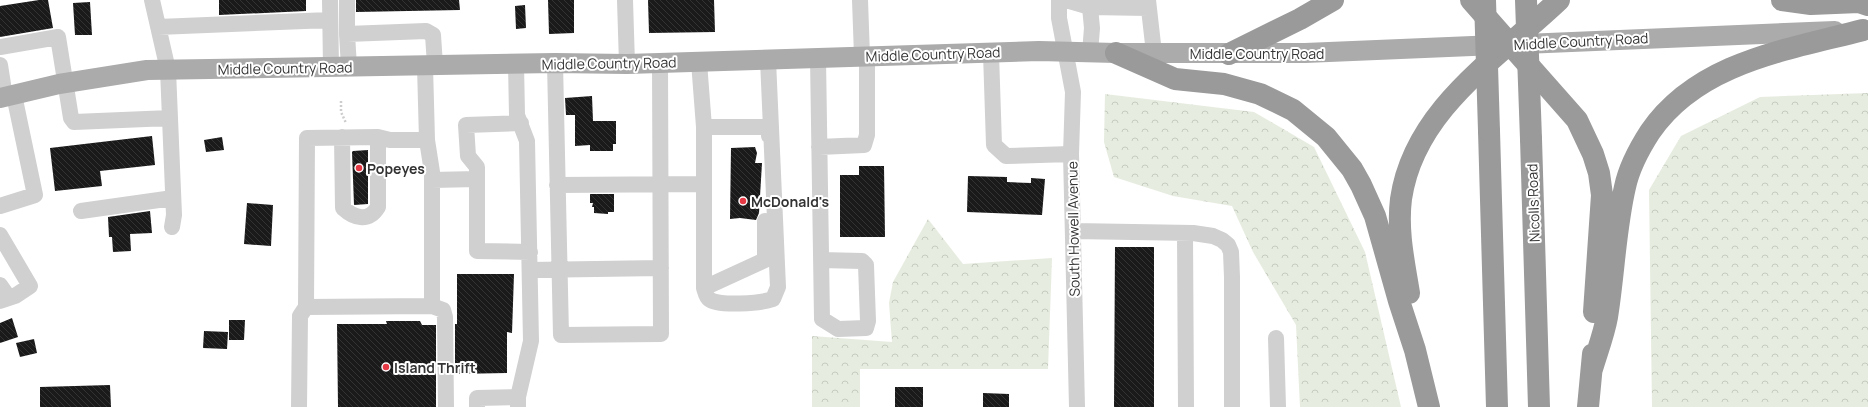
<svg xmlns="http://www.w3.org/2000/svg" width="1868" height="407" font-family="Manrope,sans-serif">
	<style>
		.forest { fill: url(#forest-crowns) }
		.building { fill: url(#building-back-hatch) }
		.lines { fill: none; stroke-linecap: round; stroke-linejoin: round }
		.path { stroke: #cdcdcd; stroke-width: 2.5; stroke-dasharray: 2 2; stroke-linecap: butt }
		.minor { stroke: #d0d0d0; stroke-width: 16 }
		.major { stroke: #ababab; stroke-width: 20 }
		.highway { stroke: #9a9a9a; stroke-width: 22 }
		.highway-bridge { stroke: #9a9a9a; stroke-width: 22 }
		.poi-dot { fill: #e63946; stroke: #fff; stroke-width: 1.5 }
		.labels { text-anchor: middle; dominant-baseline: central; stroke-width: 4; stroke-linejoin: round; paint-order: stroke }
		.street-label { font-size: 14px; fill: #333; stroke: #fff }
		.poi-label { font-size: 14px; font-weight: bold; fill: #333; stroke: #fff; text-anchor: start }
	</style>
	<defs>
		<pattern id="forest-crowns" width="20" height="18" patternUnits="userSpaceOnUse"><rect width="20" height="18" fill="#e6ecdf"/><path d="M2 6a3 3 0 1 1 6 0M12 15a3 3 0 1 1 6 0" fill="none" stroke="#c6cbc0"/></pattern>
		<pattern id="building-back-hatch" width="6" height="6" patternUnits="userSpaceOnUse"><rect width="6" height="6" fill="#1a1a1a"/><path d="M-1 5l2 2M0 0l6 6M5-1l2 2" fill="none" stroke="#333"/></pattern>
	</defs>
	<rect width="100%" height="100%" fill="#fff"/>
	<path class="forest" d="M1868 93V407H1652L1649 190 1681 136 1760 97Z
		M1105 94 1254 112 1314 147 1365 252 1401 407H1300L1296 325 1253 252 1232 206 1173 196 1114 177 1104 142Z
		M928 219 963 264 1052 258 1048 369H860V407H812V336L892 342 889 303 893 282Z"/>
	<path class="building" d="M39 0H48L53 28 0 37V6Z
		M219 0H306V11L219 15Z
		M356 0H459L460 10 356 12Z
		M548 0H574V33L549 34Z
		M648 0H714L715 32 649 33Z
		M90 2 92 35H75L73 3Z
		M525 5 526 28 516 29 515 6Z
		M592 96 593 121H616V144H613V151H590V145L575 146V115H566L565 98Z
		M152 136 155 165 100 171 102 186 55 191 50 148Z
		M222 137 224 150 206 152 204 140Z
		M755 147 757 153 755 163H762L759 213 756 220 740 218 730 219 731 148Z
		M368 150V204L354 205 352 152 353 151Z
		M859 166H884L885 237H840V175H859Z
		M968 176 1007 177V182L1031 183V178L1045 179 1042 215 967 212Z
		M590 194H614V212H608V214L594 213V207H592L593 203H590Z
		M247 203 273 205 271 246 244 244Z
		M150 211 152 233 130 234 131 251 113 252 112 237H109L108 217Z
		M1115 247H1154V407H1114Z
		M457 274H514L512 333 507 332V373L455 374V324H457Z
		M12 318 18 337 0 343V323Z
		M229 320H245L244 340H229Z
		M386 321H420L422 325H436V407H338L337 324H387Z
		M204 331 228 332 227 349 203 348Z
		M34 339 37 353 20 357 16 343Z
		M110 385 111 407H40V387Z
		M895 387H923V407H895Z
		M983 393 1009 394V407H983Z"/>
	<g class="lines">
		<path class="path" d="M341 101V112L346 123"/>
		<path class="minor" d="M152 0 168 70 174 215 172 227
			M330 0 331 68
			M347 0V34
			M625 0 627 64
			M860 0 862 56
			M1059 0V18L1073 92 1071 154 1077 407
			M1066 0 1090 7 1148 8
			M1148 0 1154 53
			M158 27 330 20
			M0 47 58 37 71 118 74 122 170 118
			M991 53 994 145 1006 156 1071 154
			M1090 53 1092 28 1090 7
			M818 58 822 319 838 329 866 328 868 321 866 265 862 261 821 260
			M699 62 704 127V288C705 291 706 297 709 299 718 307 762 303 773 299L778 287 768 60
			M555 63 561 335 661 334 660 63
			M516 64 517 115 527 141 531 341 518 397V407
			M0 65 5 97
			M425 66 427 140 432 172V306
			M349 67 347 34 426 31 433 35 435 65
			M521 123 466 125 468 156 477 167V251L530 252
			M704 127H771L769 136
			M342 137 343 208C355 219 369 222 378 207V137
			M427 140H390L378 137 307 138 306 307 432 306 443 310 445 317 446 407
			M819 147 864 145 867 135V56
			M432 180 477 179
			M557 185 704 184
			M0 206 35 195 14 95
			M81 211 173 198
			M1073 231 1193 233 1213 236 1222 240 1228 245 1231 252 1232 277V407
			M1185 233 1186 407
			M0 235 30 286 15 296 0 301
			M530 270 661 268
			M0 285 9 298
			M704 288 765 260V221
			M1276 338 1278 407
			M299 407 300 316 306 307
			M477 407V398L518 397"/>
		<path class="major" d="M0 98 59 84 147 70 555 63 627 64 1039 51 1116 53H1305L1835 31"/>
		<path class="highway" d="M1471 0 1577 120 1593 154 1599 173 1602 195 1594 312
			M1782 0 1811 4 1859 2 1868 5
			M1116 53 1175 79 1224 84 1260 94 1293 110 1326 137 1352 169 1361 185 1375 216 1399 301 1415 350 1429 407
			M1229 54 1300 19 1333 0
			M1489 131 1497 407
			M1531 139 1539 407
			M1409 293C1404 262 1397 231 1401 199 1414 109 1498 58 1559 0
			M1592 369C1597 352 1604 334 1607 317 1614 274 1615 230 1625 187 1629 168 1639 149 1650 132 1698 62 1787 50 1863 30
			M1588 407 1593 354"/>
		<path class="highway-bridge" d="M1485 0 1489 131
			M1526 0 1531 139"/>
	</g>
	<g class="poi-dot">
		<circle cx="359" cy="168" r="4"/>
		<circle cx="743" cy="201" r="4"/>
		<circle cx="386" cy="367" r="4"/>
	</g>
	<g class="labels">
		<g class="street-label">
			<text transform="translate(1581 41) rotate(-3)">Middle Country Road</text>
			<text x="1257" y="53">Middle Country Road</text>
			<text transform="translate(933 54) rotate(-2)">Middle Country Road</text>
			<text transform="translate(609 63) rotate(-1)">Middle Country Road</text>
			<text transform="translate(285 68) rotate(-1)">Middle Country Road</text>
			<text transform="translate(1533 203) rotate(-92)">Nicolls Road</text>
			<text transform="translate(1073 229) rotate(-91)">South Howell Avenue</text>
		</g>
		<g class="poi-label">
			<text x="367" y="168">Popeyes</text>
			<text x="751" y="201">McDonald's</text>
			<text x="394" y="367">Island Thrift</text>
		</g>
	</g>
</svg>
